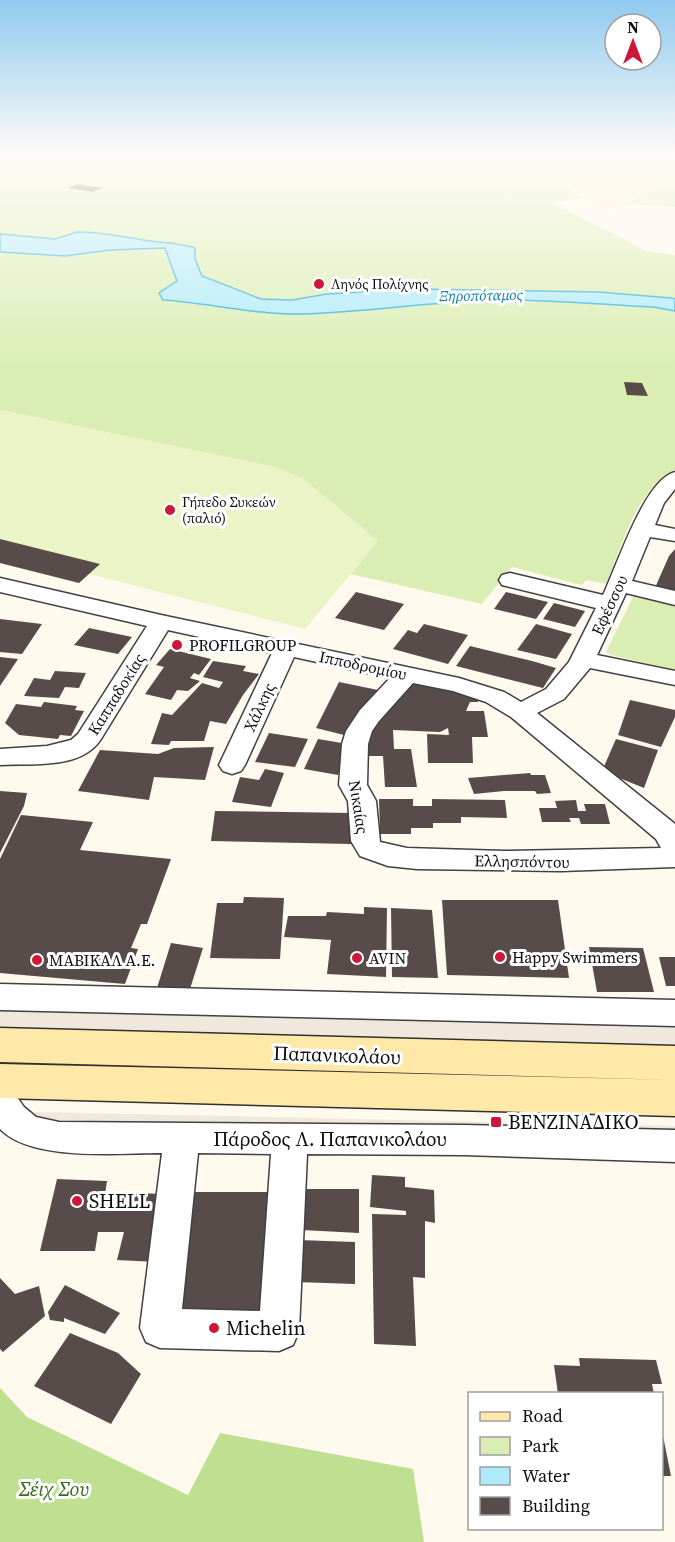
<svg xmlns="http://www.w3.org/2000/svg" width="675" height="1542" font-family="'Source Serif 4',serif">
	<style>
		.farmland { fill: #f8eecb }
		.green { fill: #daeeb3 }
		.forest { fill: #c0e091 }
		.pitch { fill: #ebf4c6 }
		.plaza { fill: #f0e8dc }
		.water { fill: #adebfc; stroke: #2cafdb; stroke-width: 1.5 }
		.building { fill: #574c49 }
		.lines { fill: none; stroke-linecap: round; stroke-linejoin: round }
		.minor-casing { stroke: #414141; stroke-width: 3 }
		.secondary-casing { stroke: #303030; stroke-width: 3 }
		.minor { fill: #fff; fill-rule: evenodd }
		.secondary { fill: #ffe9a9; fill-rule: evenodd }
		.poi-dot { fill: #cc173b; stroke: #fff; stroke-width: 2 }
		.labels { text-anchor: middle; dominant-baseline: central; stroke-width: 6; stroke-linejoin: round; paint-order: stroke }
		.far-poi-label { font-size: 14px; fill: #0e0e0e; stroke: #fff; text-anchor: start }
		.far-water-label { font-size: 15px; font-style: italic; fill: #0a7ead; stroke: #fff }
		.street-label { font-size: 16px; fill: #0e0e0e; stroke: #fff }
		.poi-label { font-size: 16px; fill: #0e0e0e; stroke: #fff; text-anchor: start }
		.near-street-label { font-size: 20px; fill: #0e0e0e; stroke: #fff }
		.near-poi-label { font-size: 20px; fill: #0e0e0e; stroke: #fff; text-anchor: start }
		.near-park-label { font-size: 20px; font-style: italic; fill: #356c17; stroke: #fff }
	</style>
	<rect width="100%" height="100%" fill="#fff9ee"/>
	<path class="farmland" d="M0 156H675V175L616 209 597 208 565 184 344 166 226 178 184 177 170 173 137 174 0 166Z"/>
	<path class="green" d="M0 166 137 174 171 173 184 177 226 178 344 166 565 184 583 199 551 202 647 251 675 255V469C635 492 623 543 606 584L587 580 581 585 512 567 482 604 351 574 378 541 303 479 275 467 0 410Z
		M675 175V207L626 204Z
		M634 595 675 604V670L611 655 606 652Z"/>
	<path class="forest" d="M0 1388 27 1417 188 1495 220 1433 413 1469 424 1542H0Z"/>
	<path class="pitch" d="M0 410 275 467 304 479 378 541 305 629 89 574 79 583 0 563Z"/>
	<path class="plaza" d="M0 997 675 1014V1062L0 1039Z
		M36 1112 675 1126V1144L32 1129 26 1118Z"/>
	<path class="water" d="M77 232C103 232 118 236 143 240 161 243 178 242 195 248V259L202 276 261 299 292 300 327 294 415 289 599 292 671 298 675 299V311L653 307C601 305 547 299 494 300 430 302 367 312 303 314 257 315 209 303 163 300L159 293 177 281 165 248 110 250 65 256 0 252V234L55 239Z"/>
	<path class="building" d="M78 184 102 188 93 192 68 188Z
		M624 382 642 383 648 396 627 395Z
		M0 539 100 564 79 583 0 563Z
		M675 549V595L654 590 669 556Z
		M356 592 404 604 384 630 335 618Z
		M506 592 548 602 536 619 494 609Z
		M554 603 585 611 575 627 543 619Z
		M0 619 42 624 22 654 0 652Z
		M424 624 468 635 448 664 393 649 408 630 417 633Z
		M536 624 572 634 556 659 517 650Z
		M89 628 132 637 118 654 74 645Z
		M470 646 532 661 556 668 543 688 456 666Z
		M170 649 211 659 199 675 194 673 190 678 200 681 188 691 177 690 171 700 145 694 164 667 156 665Z
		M0 657 18 659 0 686Z
		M213 661 246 666 243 671 259 674 243 695 226 724 210 721 204 741H171L169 745 151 744 162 713 172 715 202 683 219 688 223 682 203 677Z
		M55 671 86 673 79 688 65 687 59 698 24 696 34 678 50 680Z
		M412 676 478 699V702H470L466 711H484L488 737H472L473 763H428L427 734 449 735 448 728 440 732 393 730 394 749H411L417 787H385L383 756H369L368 734Z
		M339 682 378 690 352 737 316 728Z
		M630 700 675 710V717L661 747 618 735Z
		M44 702 77 706 75 710 84 711 71 736 60 735 58 739 19 735 5 723 16 704 41 707Z
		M269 733 308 739 295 767 255 762Z
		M318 739 348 744 338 775 304 769Z
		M616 739 658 750 644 788 602 771Z
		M214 747 205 780 154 777 149 800 78 791 100 750 158 754 174 748Z
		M265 769 284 773 271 807 232 802 240 777 259 780Z
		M530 773 531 775H545L551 793 537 794 535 791H504L474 794 468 778Z
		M0 791 27 793 24 806 0 853Z
		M379 799H413V806H432V799L505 800 507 818 461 817V823H433V828H411V834H380Z
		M576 800 578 811H586L584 804H605L610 824H581L579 818H569L571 822H542L539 808H557L555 801Z
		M215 811 352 813 351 844 211 841Z
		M21 815 93 822 80 850 171 859 147 924H141L131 948 138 949 125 984 0 973V859Z
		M244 897 284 898 280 959 210 958 217 903H243Z
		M442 900H558L569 978 447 975Z
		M364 907 387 908 386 977 327 974 331 940 284 937 288 916H326L327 912 364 914Z
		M391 908 432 910 438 978 392 977Z
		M171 943 203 948 189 992 157 988Z
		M589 947 643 948 654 992H597Z
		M659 957H675V986H666Z
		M372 1175 405 1177V1187L434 1190 435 1223 425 1221V1278L413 1277 416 1346 374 1344 372 1214 406 1215V1211L370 1207Z
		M57 1179 107 1181 104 1201H132L133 1193 166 1194 157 1262 117 1260 124 1232H98L95 1251H40Z
		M302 1189H359V1233L302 1230Z
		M187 1192H279L267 1317 175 1312Z
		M298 1240 355 1242V1284L296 1282Z
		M0 1278 15 1294 39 1286 45 1316 3 1352 0 1349Z
		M65 1285 120 1313 105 1334 64 1318V1322L50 1320 48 1312Z
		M70 1333 118 1353 141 1374 111 1424 34 1386Z
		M579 1358 656 1360 662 1384H652L654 1394H558L554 1365 580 1366Z
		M663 1436 671 1476H662Z"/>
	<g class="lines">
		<g class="minor-casing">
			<path id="minor" d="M675 472V489L664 503 655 525 675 529V541L650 537 632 581 675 591V605L626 593 597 655 675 671V685L590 668 564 699 537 713 675 824V867L561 871 417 869 388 866 360 856 351 841 348 801 339 785 342 744 346 731 360 710 390 678 294 657 245 765 241 771 232 774 223 771 219 765 272 653 168 630 101 739C81 770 32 763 0 765V749L47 746 71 740 78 734 147 626 0 592V578L161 615 459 678 504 692 521 702 546 689 569 662 596 608 502 585 499 580 502 575 510 573 603 595C617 566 644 480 675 472ZM413 683 453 691 486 702 511 717 643 828 656 839 661 848 504 851 407 848 380 842 376 801 367 785 368 744 372 731 379 721Z
				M0 984 675 1000V1026L0 1010Z
				M0 1085 12 1090 24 1107 36 1117 59 1122 464 1125 675 1130V1162L464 1155 307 1154 299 1331 293 1345 279 1351 160 1348 146 1342 140 1328 162 1153C118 1153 32 1162 0 1129ZM198 1153 271 1154 260 1311 182 1309Z"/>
		</g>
		<g class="secondary-casing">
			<path id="secondary" d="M0 1028 675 1046V1080L0 1062Z
				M0 1064 675 1080V1116L0 1098Z"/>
		</g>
		<use href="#minor" class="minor"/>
		<use href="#secondary" class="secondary"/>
	</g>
	<linearGradient id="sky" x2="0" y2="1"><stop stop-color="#90caf0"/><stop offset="0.42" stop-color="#fffcf7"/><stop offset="1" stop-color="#fffcf7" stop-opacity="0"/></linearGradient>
	<rect width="675" height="372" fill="url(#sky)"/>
	<g class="poi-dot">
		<circle cx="319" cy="284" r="6"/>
		<circle cx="170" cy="510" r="6"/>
		<circle cx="177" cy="645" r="6"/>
		<circle cx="500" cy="957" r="6"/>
		<circle cx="357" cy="958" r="6"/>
		<circle cx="37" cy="960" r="6"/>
		<rect x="490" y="1116" width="12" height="12" rx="3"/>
		<circle cx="77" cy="1201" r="6"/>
		<circle cx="214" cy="1328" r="6"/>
	</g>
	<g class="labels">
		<g class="far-poi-label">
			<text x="331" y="284">Ληνός Πολίχνης</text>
			<text x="182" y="502">Γήπεδο Συκεών<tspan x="182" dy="16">(παλιό)</tspan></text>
		</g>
		<g class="far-water-label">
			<text transform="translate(481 295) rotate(-1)">Ξηροπόταμος</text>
		</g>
		<g class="street-label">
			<text transform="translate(609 605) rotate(-65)">Εφέσσου</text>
			<text transform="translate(363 665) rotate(12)">Ιπποδρομίου</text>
			<text transform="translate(116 694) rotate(-58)">Καππαδοκίας</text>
			<text transform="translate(259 707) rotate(-65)">Χάλκης</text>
			<text transform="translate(359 807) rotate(81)">Νικαίας</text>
			<text transform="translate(522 861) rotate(1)">Ελλησπόντου</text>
		</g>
		<g class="poi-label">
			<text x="189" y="645">PROFILGROUP</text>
			<text x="512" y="957">Happy Swimmers</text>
			<text x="369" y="958">AVIN</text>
			<text x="49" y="960">ΜΑΒΙΚΑΛ Α.Ε.</text>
		</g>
		<g class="near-street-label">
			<text transform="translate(337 1055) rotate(2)">Παπανικολάου</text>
			<text x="330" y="1139">Πάροδος Λ. Παπανικολάου</text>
		</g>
		<g class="near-poi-label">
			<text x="508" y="1122">ΒΕΝΖΙΝΑΔΙΚΟ</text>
			<text x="89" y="1201">SHELL</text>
			<text x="226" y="1328">Michelin</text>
		</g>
		<g class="near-park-label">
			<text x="54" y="1489">Σέιχ Σου</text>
		</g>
	</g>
	<rect x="468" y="1392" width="195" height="138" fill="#ffffff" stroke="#9f9f9f" stroke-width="1.5"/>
	<rect x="480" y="1412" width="30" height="9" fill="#ffe9a9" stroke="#9f9f9f" stroke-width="1.5"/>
	<text x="522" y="1422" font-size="18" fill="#0e0e0e">Road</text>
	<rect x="480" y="1437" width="30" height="18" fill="#daeeb3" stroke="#9f9f9f" stroke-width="1.5"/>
	<text x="522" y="1452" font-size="18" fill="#0e0e0e">Park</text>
	<rect x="480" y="1467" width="30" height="18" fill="#adebfc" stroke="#9f9f9f" stroke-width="1.5"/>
	<text x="522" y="1482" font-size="18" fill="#0e0e0e">Water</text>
	<rect x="480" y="1497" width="30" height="18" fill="#574c49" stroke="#9f9f9f" stroke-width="1.5"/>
	<text x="522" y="1512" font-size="18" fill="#0e0e0e">Building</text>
	<g transform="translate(633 42)"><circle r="28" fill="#ffffff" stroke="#9f9f9f" stroke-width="1.5"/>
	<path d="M0-4.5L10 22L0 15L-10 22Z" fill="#cc173b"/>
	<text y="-9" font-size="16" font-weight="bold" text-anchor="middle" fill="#0e0e0e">N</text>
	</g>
</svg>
